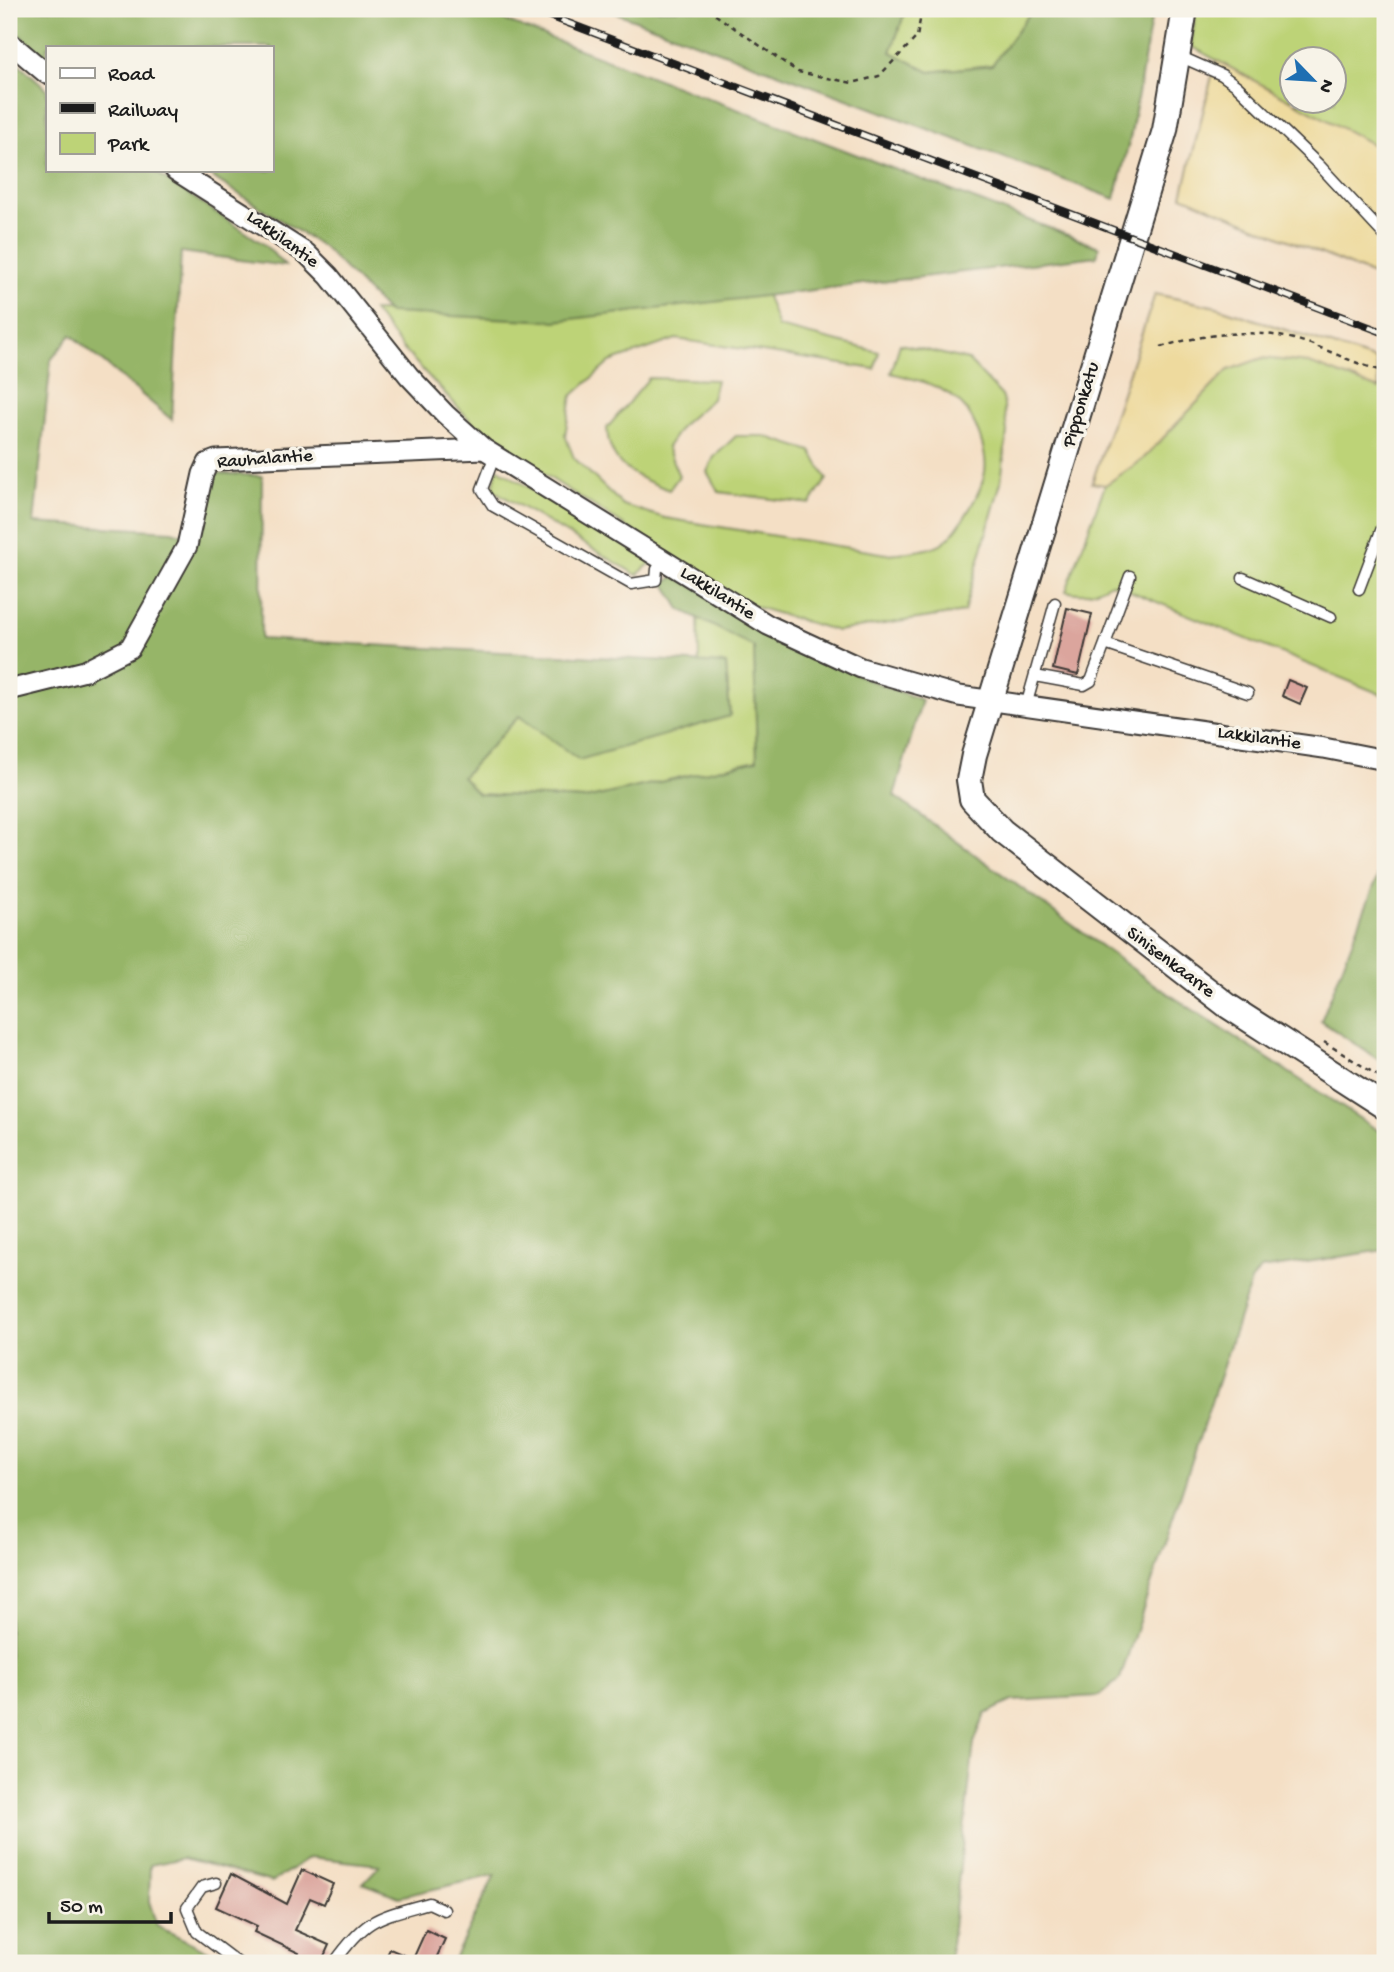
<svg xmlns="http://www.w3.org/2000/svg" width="1394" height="1972" font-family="'Gochi Hand',sans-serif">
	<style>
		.green { fill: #bdd377; stroke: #6c784a; stroke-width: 2; fill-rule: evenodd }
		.forest { fill: #96b568; stroke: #596842; stroke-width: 2 }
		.sand { fill: #eeda9e; stroke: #857b5d; stroke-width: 2 }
		.building { fill: #dba59d }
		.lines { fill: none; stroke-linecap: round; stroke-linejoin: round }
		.service-casing { stroke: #3c3935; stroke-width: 13 }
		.minor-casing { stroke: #3c3935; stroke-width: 23 }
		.tertiary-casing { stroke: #3c3935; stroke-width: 28 }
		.path { stroke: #3c3935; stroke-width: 2.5; stroke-dasharray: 5 5; stroke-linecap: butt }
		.service { stroke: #fff; stroke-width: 10 }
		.minor { stroke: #fff; stroke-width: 19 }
		.tertiary { stroke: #fff; stroke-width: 24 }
		.rail-casing { stroke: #1c1c1c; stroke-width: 8 }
		.rail { stroke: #f7f3e8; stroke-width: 5; stroke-dasharray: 16; stroke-linecap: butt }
		.labels { text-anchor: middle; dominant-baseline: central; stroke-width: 7; stroke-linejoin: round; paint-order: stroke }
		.street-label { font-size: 19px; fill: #1c1c1c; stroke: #f7f3e8 }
	</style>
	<rect width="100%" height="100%" fill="#f7f3e8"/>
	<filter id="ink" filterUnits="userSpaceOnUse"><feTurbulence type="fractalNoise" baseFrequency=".0143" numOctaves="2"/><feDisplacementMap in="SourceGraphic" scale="14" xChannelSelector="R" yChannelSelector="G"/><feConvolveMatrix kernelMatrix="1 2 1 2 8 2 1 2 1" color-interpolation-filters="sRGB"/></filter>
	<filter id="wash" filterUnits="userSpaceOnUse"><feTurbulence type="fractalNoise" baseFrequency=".00686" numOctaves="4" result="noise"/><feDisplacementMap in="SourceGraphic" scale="28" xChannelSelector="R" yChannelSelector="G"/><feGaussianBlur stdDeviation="1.57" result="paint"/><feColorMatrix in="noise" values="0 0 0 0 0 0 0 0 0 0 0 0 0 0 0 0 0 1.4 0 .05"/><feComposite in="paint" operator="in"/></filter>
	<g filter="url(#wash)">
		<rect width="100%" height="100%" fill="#f4dfc5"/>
		<path class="green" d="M906 9H1033L992 65 929 72 891 52Z
			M1196 9H1385V155L1191 46ZM1292 60H1334V102H1292Z
			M764 288 778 327 879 352 875 369 676 339 610 362 572 396 565 435 574 458 623 505 665 518 887 554C904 552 931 552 945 541 960 529 982 491 985 472 988 453 976 420 963 406 943 385 918 380 891 373L900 344 968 360 1003 397 1007 432 1001 482 964 612 837 631 746 604 485 436 405 351 373 311 549 313Z
			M1262 358 1310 363 1385 389V696L1111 583C1095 592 1084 596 1066 591L1105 485 1142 460 1228 370Z
			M649 378 716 380 712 399 683 424 667 447 679 476 669 490C635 476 609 468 607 428Z
			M736 436H764L811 451 827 479 810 504 719 492 707 472 714 457Z
			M497 468 652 562 637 575 493 490Z
			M698 616 754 646 757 760 585 799 477 794 462 777 524 711 730 716 726 665 699 663Z"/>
		<path class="forest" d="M9 9H474L1099 247 1097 256 555 321 389 313 323 247 201 170H271V47H47V59L9 26Z
			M606 9H906L891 52 930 72 992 65 1033 9H1153L1131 134 1115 199Z
			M9 55 47 89V170H152L265 245 285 266 181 252 172 420 71 335 51 360 34 523 172 531 190 537 215 473 262 476 261 639 726 664 730 716 579 760 519 716 462 777 478 794 585 799 757 760 754 647 680 609 665 584 674 576 866 679 922 700 894 796 1155 985 1385 1135V1250L1261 1269 1251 1281 1120 1679 1099 1696 1012 1701 985 1714 974 1743 949 1963H452L495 1875 399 1897 363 1883 380 1865 310 1857 272 1882 184 1858 150 1865 149 1901 157 1926 210 1952 222 1963H9Z
			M1385 858V1064L1321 1021Z"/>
		<path class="sand" d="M1216 60 1385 151V280L1182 196Z
			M1155 294 1217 307 1376 360 1379 389 1309 363 1262 358 1228 370 1142 460 1105 485 1092 483Z"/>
		<g id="blocks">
			<path class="building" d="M1067 608 1092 614 1078 675 1053 669Z
				M1288 680 1307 688 1300 704 1282 696Z
				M302 1870 333 1884 324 1904 310 1898 295 1930 329 1945 321 1963 298 1956 299 1953 254 1932 257 1926 216 1907 231 1874 287 1904Z
				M426 1930 445 1939 434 1963H383L390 1949 413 1959Z"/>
		</g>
	</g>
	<g filter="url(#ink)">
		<use href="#blocks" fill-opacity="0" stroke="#3c3935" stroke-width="2"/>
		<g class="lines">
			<g class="service-casing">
				<path id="service" d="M1179 56 1222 75 1237 86 1319 165 1385 236
					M495 455 482 489 493 506 631 584 656 580 657 569 665 561
					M1243 578 1331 617
					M1359 589 1382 528
					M1105 644 1130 576
					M1035 676 1084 685 1091 681 1105 644 1248 693
					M1026 706 1055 603
					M216 1883 202 1887 187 1908 197 1932 238 1963
					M334 1963C367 1917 376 1918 429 1903L444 1910"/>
			</g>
			<g class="minor-casing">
				<path id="minor" d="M9 42 47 74
					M175 170 306 253 329 276 409 376 445 414 484 449 768 625 861 668 959 696 1324 748 1385 760
					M9 690 85 671 130 648 187 546 203 474 208 463 216 460 484 449"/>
			</g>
			<g class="tertiary-casing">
				<path id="tertiary" d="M1185 9 1165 130 974 755 969 780 972 799 1002 831 1228 1006 1385 1107"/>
			</g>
			<path class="path" d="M707 9 798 72 852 83 879 76 917 37 922 9
				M1161 347C1203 334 1250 328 1294 339 1325 347 1354 365 1385 371
				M1324 1042 1385 1080"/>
			<use href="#service" class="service"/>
			<use href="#minor" class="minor"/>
			<use href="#tertiary" class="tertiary"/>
			<g class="rail-casing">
				<path id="rail" d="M531 9 1385 333"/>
			</g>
			<use href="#rail" class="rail"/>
		</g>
	</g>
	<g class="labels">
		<g class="street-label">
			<text transform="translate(282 240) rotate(36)">Lakkilantie</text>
			<text transform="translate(1082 405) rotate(-73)">Pipponkatu</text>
			<text transform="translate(265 460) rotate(-4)">Rauhalantie</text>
			<text transform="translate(717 594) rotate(32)">Lakkilantie</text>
			<text transform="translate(1259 739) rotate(8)">Lakkilantie</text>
			<text transform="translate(1170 963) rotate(37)">Sinisenkaarre</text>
		</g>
	</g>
	<rect width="1394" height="1972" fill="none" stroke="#f7f3e8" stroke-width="35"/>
	<rect x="46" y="46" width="228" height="126" fill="#f7f3e8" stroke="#9f9d96" stroke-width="2"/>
	<rect x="60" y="68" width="35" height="10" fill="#ffffff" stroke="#9f9d96" stroke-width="2"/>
	<text x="108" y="80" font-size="21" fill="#1c1c1c">Road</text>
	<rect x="60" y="103" width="35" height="10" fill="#1c1c1c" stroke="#9f9d96" stroke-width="2"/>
	<text x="108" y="116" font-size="21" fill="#1c1c1c">Railway</text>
	<rect x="60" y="133" width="35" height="21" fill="#bdd377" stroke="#9f9d96" stroke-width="2"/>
	<text x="108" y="150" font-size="21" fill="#1c1c1c">Park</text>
	<g transform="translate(1313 80) rotate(115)"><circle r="33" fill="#f7f3e8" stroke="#9f9d96" stroke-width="2"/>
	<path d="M0-5L12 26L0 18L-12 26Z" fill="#1f6fb2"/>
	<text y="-10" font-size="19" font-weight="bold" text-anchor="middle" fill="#1c1c1c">N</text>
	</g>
	<path d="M49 1912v10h122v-10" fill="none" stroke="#1c1c1c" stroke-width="3.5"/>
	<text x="60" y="1912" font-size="21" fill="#1c1c1c" stroke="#f7f3e8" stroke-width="5" paint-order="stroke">50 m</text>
</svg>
